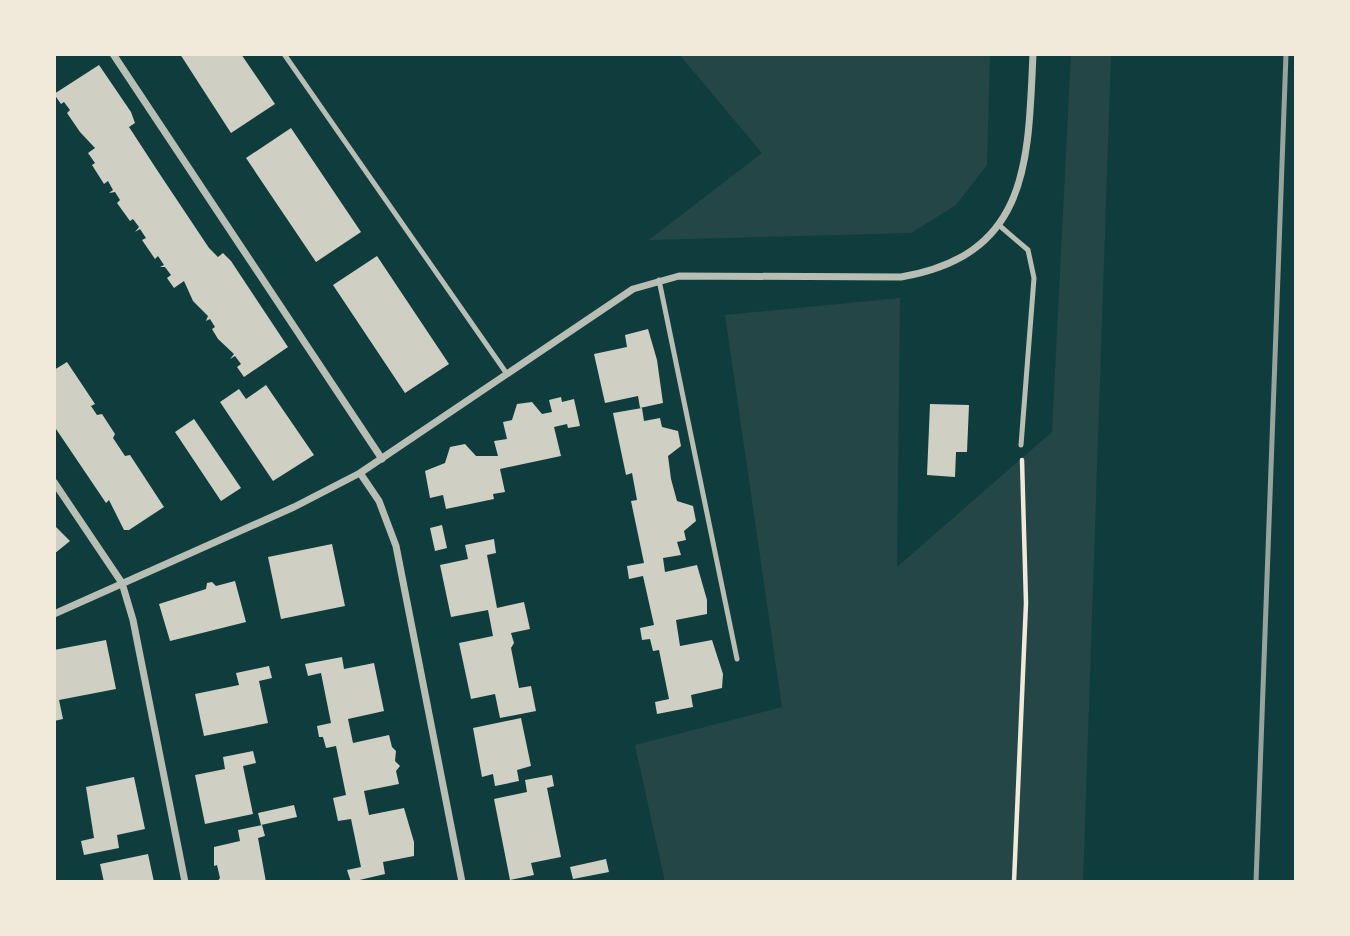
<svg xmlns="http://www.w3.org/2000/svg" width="1350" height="936" font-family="Commissioner,sans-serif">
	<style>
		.green { fill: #244646 }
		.building { fill: #cfcfc3 }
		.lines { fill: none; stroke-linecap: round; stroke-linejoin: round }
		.path { stroke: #f1e9da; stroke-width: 4.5 }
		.service { stroke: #b8beb3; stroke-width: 5 }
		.minor { stroke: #b8beb3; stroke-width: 7 }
		.rail { stroke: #97a49c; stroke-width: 5 }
	</style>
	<rect width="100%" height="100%" fill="#0f3d3e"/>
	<path class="green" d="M679 54H990L987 165 956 205 911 233 649 240 762 153Z
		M1071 54H1111L1083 882H665L635 745 782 707 725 315 900 298 897 567 1052 432Z"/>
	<path class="building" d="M180 54H241L275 104 231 133Z
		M99 65 131 112 135 123 129 127 159 173 209 248 218 257 223 253 231 261 288 347 244 377 237 367 241 364 235 356 230 359 234 354 218 339 212 329 215 327 210 319 206 321 208 316 193 301 184 281 174 288 167 278 171 275 165 267H160L164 265 158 256 155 259 142 240 146 238 140 229 135 232 139 227 133 219 130 221 117 203 120 200 115 192 109 193 113 190 108 181 104 184 92 165 95 163 88 153 95 148 80 132 67 113 70 110 64 102 61 104 54 94Z
		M291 128 361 232 316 262 246 158Z
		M377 256 449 364 405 393 333 285Z
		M648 329 657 360 663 403 640 408 638 396 605 403 594 354 627 347 625 335Z
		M67 362 95 404 91 406 97 415 102 414 115 434 113 438 125 456 130 455 164 507 129 530H124L109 500 106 503 54 426V370Z
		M266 385 314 455 273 481 220 402 239 389 246 399Z
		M561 397 562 402 574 399 580 426 568 428 567 424 554 427 561 456 500 469 505 492 493 494 494 499 446 509 443 495 430 498 425 471 445 463 450 447 465 444 476 456H498L494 441 507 439 503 422 512 420 517 404 532 402 542 414 552 412 549 400Z
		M930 404 969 405 967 452H956L955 477 927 475Z
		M642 408 644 421 660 418 662 427 678 431 681 446 668 456 671 479 677 501 693 506 696 521 684 531 686 540 677 542 681 555 663 558 665 572 697 565 707 600V614L676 620 680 646 712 640 723 674 722 688 691 695 693 707 657 714 655 702 669 699 659 650 653 651 650 639 642 640 640 628 654 625 643 576 629 579 627 566 644 563 631 501 637 500 632 473 626 475 613 413Z
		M194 419 241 488 221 501 175 432Z
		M54 525 70 541 54 554Z
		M442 525 447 548 435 551 430 528Z
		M494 539 496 553 487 555 497 608 524 602 530 629 511 633 514 643 511 648 519 688 531 686 536 711 500 718 495 694 471 699 459 643 493 636 488 610 451 617 440 565 468 559 465 545Z
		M332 544 345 606 281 619 268 557Z
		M235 581 246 622 170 641 159 604 206 589 207 583 212 582 216 586Z
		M106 640 116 689 59 700 63 719 54 721V650Z
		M342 657 344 669 374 663 384 711 348 719 353 743 389 735 392 747 396 751 395 761 400 766 396 771 399 784 364 791 369 815 404 808 414 842V856L383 862 385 874 351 882 347 870 361 867 351 819 338 821 333 798 346 795 336 746 326 748 323 737H319L317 726 331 723 321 673 308 676 305 664Z
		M269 666 272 678 259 681 268 723 204 736 195 694 239 685 236 673Z
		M521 718 531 766 517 770 519 781 495 786 493 774 482 777 473 728Z
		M253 751 256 763 243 766 253 814 205 824 195 775 225 769 223 757Z
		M552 775 554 786 547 788 561 857 531 863 534 875 510 880 494 799 527 792 525 780Z
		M134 777 145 829 117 835 119 848 84 855 81 841 94 838 86 787Z
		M294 805 297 817 261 825 258 813Z
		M262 825 265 836 258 838 266 882H217L220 878 217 865 214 866V847L240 841 238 830Z
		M148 854 154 882H104L100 864Z
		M606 859 609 872 573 879 570 867Z"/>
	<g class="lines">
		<path class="path" d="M1014 882 1026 603 1022 460"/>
		<path class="service" d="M284 54 507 374
			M1000 226 1028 250 1034 278 1021 445
			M659 280 737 659"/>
		<path class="minor" d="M113 54 382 459
			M360 473 379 501 396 546 462 882
			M54 482 122 583 133 620 185 882
			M54 614 294 507 360 473 633 289 679 276 901 277C1030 255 1028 161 1033 54"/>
		<path class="rail" d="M1256 882 1286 54"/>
	</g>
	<rect width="1350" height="936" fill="none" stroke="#f1e9da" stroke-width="112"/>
</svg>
